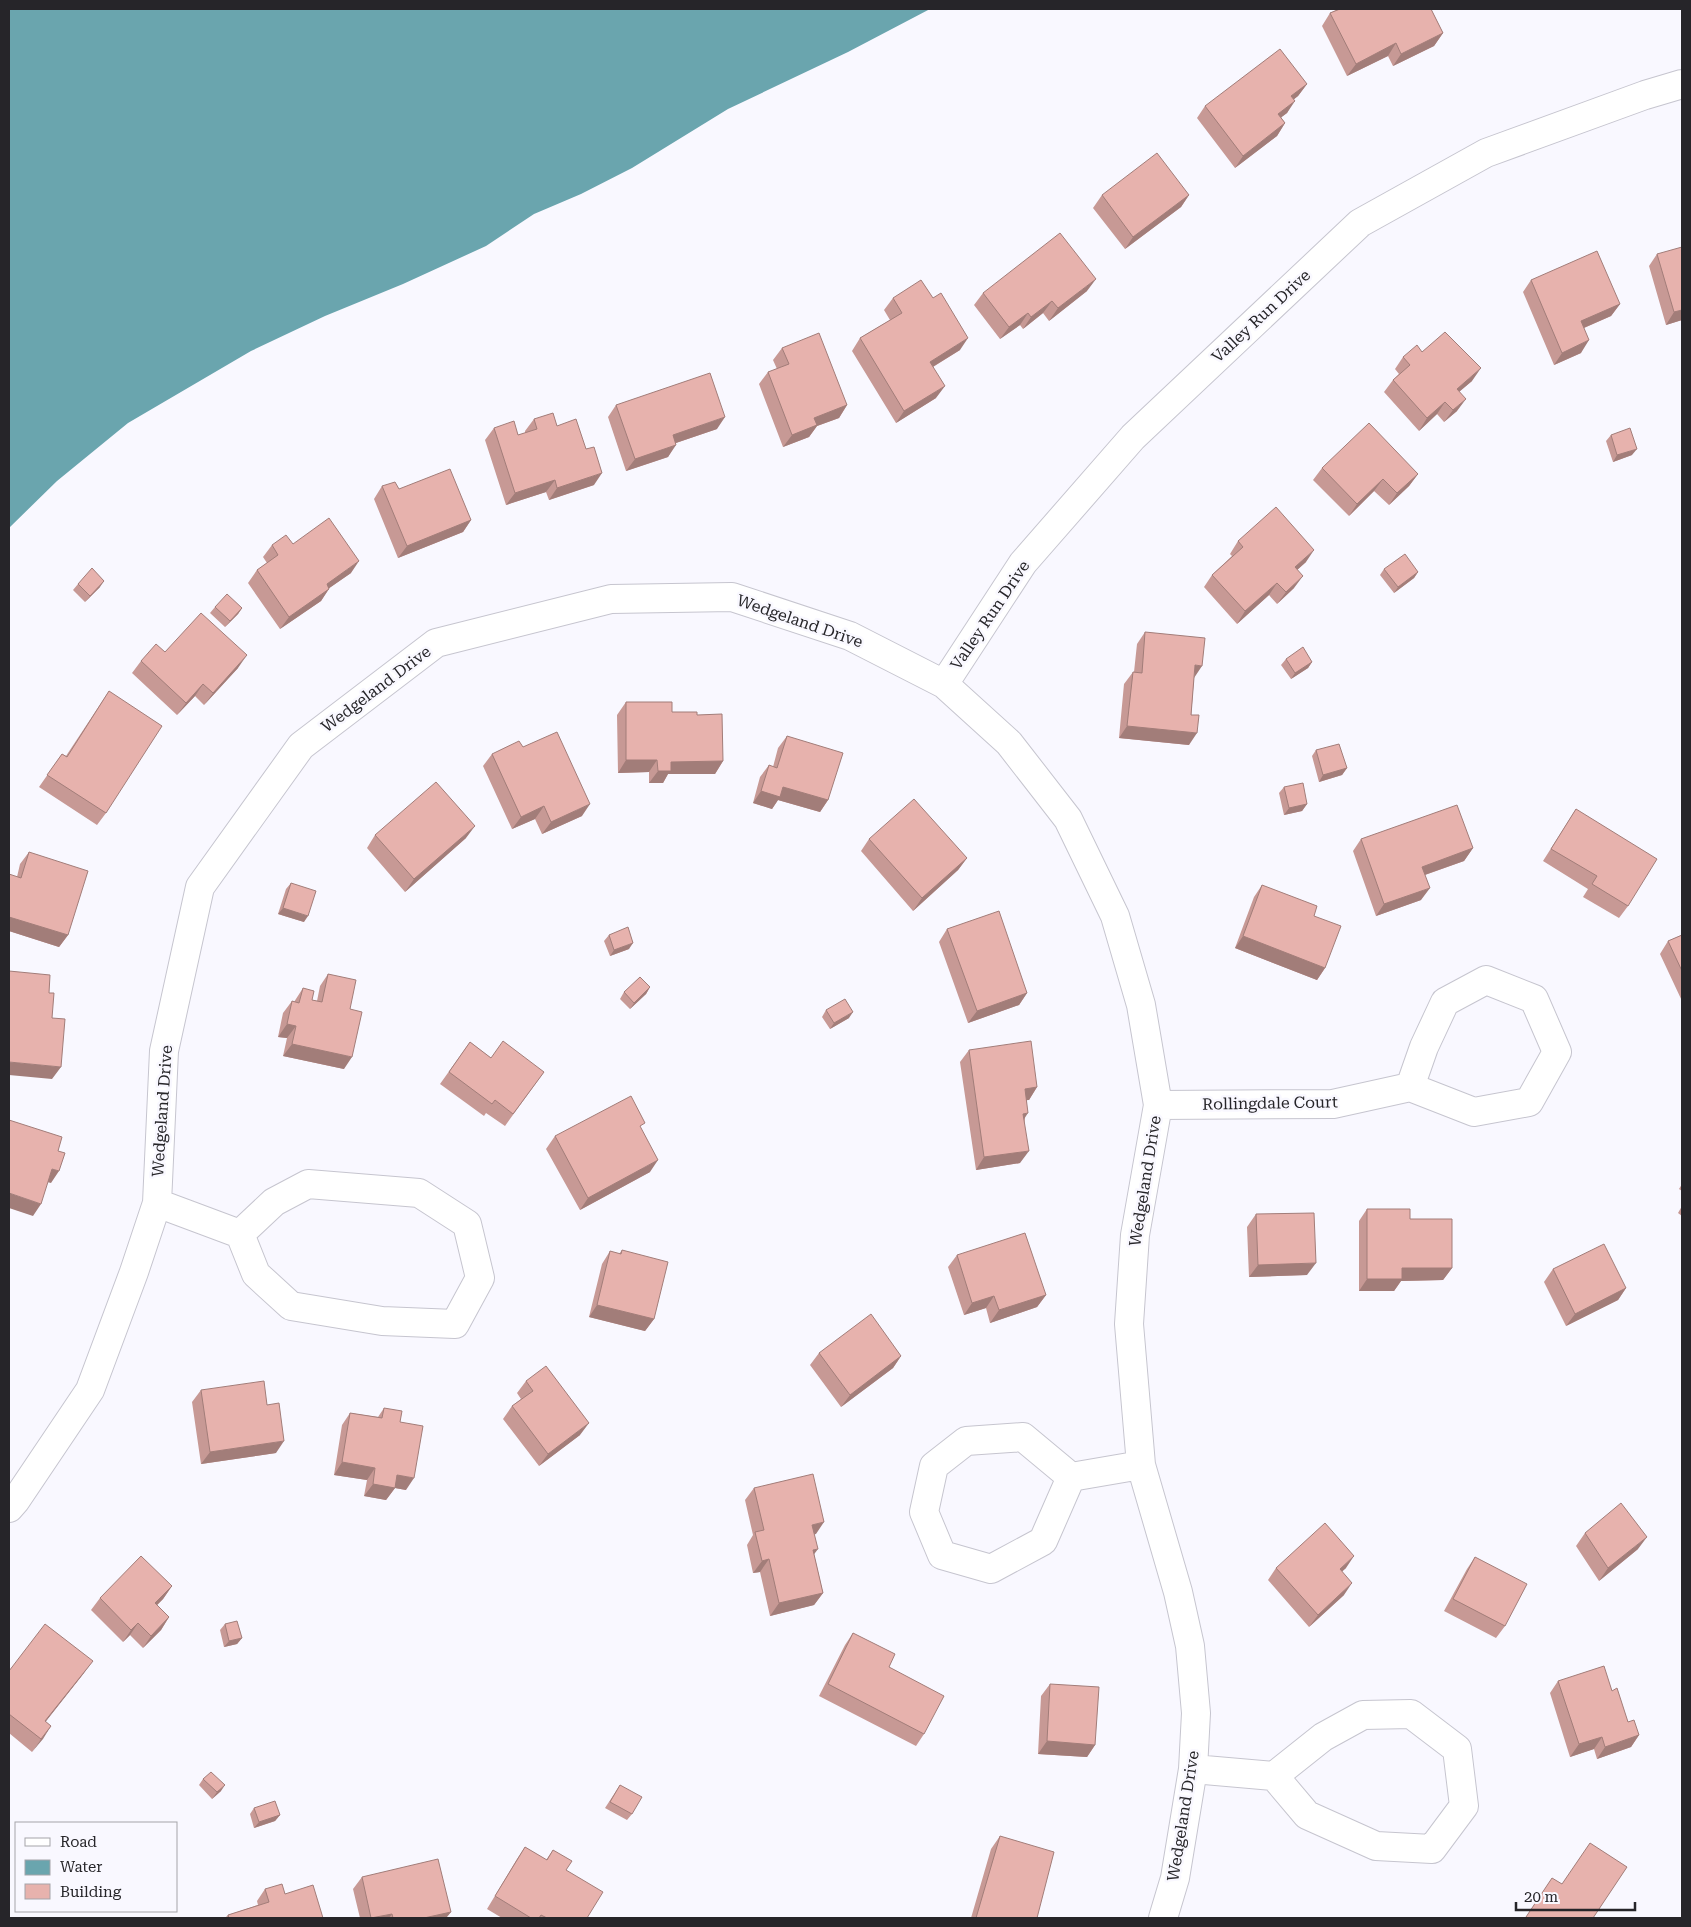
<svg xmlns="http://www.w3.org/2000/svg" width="1691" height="1927" font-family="'Roboto Serif',serif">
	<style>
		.water { fill: #6aa5ae }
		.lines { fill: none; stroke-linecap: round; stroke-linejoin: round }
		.street-casing { stroke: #c6c5cf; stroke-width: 30 }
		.street { stroke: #fff; stroke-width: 28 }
		.wall { fill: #c79995 }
		.shaded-wall { fill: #a27d79 }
		.building { fill: #e7b2ad; stroke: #a27d79 }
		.labels { text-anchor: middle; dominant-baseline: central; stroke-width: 5; stroke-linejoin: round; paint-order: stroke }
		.street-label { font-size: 16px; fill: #262529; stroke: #f9f8ff }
	</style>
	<rect width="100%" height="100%" fill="#f9f8ff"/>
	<path class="water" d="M9 9H930L848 52 728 109 632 168 581 194 534 214 486 246 403 284 325 316 251 351 128 423 57 481 9 528Z"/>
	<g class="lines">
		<g class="street-casing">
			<path id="street" d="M944 684 1023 563 1133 437 1360 223 1486 153 1645 95 1682 84
				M1158 1105 1333 1104 1410 1087 1474 1112 1529 1102 1557 1052 1534 999 1486 980 1445 1002 1424 1047 1410 1087
				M157 1203 240 1234 256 1274 291 1306 382 1321 455 1324 480 1278 467 1224 419 1193 308 1184 274 1202 240 1234
				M1071 1477 1043 1541 991 1569 942 1555 924 1512 934 1466 966 1441 1023 1437 1071 1477 1141 1465
				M9 1508 16 1500 90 1390 134 1272 157 1203 164 1051 200 887 301 746 436 643 611 599 732 597 850 636 944 684 1009 743 1068 819 1115 916 1141 1005 1158 1105 1135 1235 1129 1324 1141 1465 1178 1592 1190 1646 1196 1713 1193 1769 1175 1878 1163 1918
				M1193 1769 1274 1776 1307 1815 1376 1846 1432 1849 1464 1806 1457 1749 1411 1714 1363 1715 1323 1737 1274 1776"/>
		</g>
		<use href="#street" class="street"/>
	</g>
	<path class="wall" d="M1336 9H1431L1443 33 1434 46 1393 66 1388 56 1347 76 1322 26 1330 13 1336 10Z
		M1307 84 1298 96 1294 99 1287 113 1281 117 1285 123 1277 136 1235 168 1197 118 1205 106Z
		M1102 195H1189L1181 207 1125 249 1093 208Z
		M1657 254 1682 320 1666 325 1649 266Z
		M1531 280 1620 304 1611 316 1584 328 1581 353 1554 365 1523 292Z
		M1087 291 1049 321 1043 313 1023 329 1020 325 1000 339 974 305 983 293Z
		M893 298 960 350 933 367 936 398 896 423 852 351 860 338 890 320 884 310Z
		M782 348 847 405 839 418 817 426 809 437 783 447 759 384 768 372 777 369 773 360Z
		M1422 352 1472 381 1459 392 1457 411 1444 422 1437 414 1419 431 1384 392 1393 380 1399 374 1395 369 1403 357Z
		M616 405 717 429 676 443 668 457 626 471 608 417Z
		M534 419 557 426 594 485 549 500 546 492 506 505 485 440 494 428 518 435 525 433V431Z
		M1611 435 1632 455 1613 462 1606 441Z
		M1322 468 1418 474 1409 486 1389 505 1374 491 1349 516 1313 480Z
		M382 486 399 489 471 520 463 532 398 558 374 499Z
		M1238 541 1306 562 1297 570 1294 588 1277 604 1269 595 1237 624 1204 587 1212 575 1232 556 1230 554Z
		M293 544 351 573 329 588 321 601 280 629 248 583 257 570 267 563 263 557 272 545Z
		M1384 569 1418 572 1414 578 1394 593 1380 575Z
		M78 584 100 587 85 602 73 590Z
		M215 607 242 608 238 614 225 627 210 613Z
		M1145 632 1194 678 1189 745 1119 738 1124 684 1133 672H1134L1137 644Z
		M165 652 238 668 204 705 195 696 177 715 132 673 141 661Z
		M1286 659 1312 662 1308 668 1291 679 1281 665Z
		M109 691 106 813 97 825 39 787 62 754 66 756Z
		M626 702 672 712 697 715 723 761 715 774H668L663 783H649V772L618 773 617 715Z
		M787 736 828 800 820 812 778 800 772 809 753 803 760 777 769 765 773 767 778 748Z
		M1316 750 1347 768 1342 775 1319 782 1312 756Z
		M492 754 582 816 542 834 535 819 512 829 483 766Z
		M1284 787 1307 804 1302 811 1284 815 1279 793Z
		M1576 809 1628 906 1619 918 1583 897 1588 889 1543 861Z
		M375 835 466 838 405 892 367 848Z
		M869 839 967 858 958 870 913 911 861 851Z
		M1361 839 1473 848 1464 861 1425 875 1421 900 1376 916 1353 851Z
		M29 852 68 935 59 947 9 931V875L17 877 20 864Z
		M291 883 304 922 278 914 286 889Z
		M1262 885 1314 916 1325 968 1317 980 1235 948 1254 897Z
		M947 929 1027 993 1019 1005 968 1023 939 942Z
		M609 935 629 949 610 956 604 941Z
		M1682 935V1001L1660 954 1668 941Z
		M328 974 350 1009 344 1069 283 1056 287 1038 278 1037 283 1013 292 1001 294 1002 303 988 312 1000 317 1001 320 986Z
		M650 987 646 994 630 1009 620 999 624 992Z
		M826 1010 849 1018 830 1029 822 1017Z
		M470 1042 491 1058 544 1072 505 1126 486 1113 484 1116 440 1084Z
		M969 1050 1037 1087 1029 1100H1027L1020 1163 976 1170 960 1062Z
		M555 1136 650 1172 580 1210 546 1149Z
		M1682 1184V1191L1679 1189Z
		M1682 1206V1216L1678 1213Z
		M1367 1209 1410 1219 1452 1268 1443 1280 1401 1281 1394 1291H1359V1221Z
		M1256 1214 1307 1275 1249 1277 1247 1227Z
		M622 1250 654 1319 645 1331 589 1317 602 1264 610 1251 619 1254Z
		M957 1255 1046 1295 1037 1307 990 1323 986 1308 964 1315 948 1267Z
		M1553 1269 1626 1288 1618 1300 1566 1326 1544 1282Z
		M819 1353 901 1356 893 1368 841 1407 810 1365Z
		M526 1381 580 1435 539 1466 503 1419 512 1406 521 1399 517 1393Z
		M201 1390 267 1405 276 1453 201 1464 192 1402Z
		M384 1408 400 1422 406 1490 395 1488 386 1500 364 1496 367 1480 334 1475 342 1425 350 1413 378 1417Z
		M754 1488 816 1534H814V1554L823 1593 814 1605 770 1616 760 1572 753 1573 747 1545 753 1535 745 1500Z
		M1585 1533 1638 1549 1599 1581 1576 1546Z
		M1475 1557 1505 1626 1496 1638 1444 1611 1467 1569Z
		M1276 1568H1346L1342 1571 1344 1595 1309 1627 1268 1580Z
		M172 1586 163 1599 157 1605 169 1617 161 1630 143 1648 130 1635 123 1642 91 1610 100 1598Z
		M225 1624 242 1638 237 1644 224 1647 220 1630Z
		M853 1633 889 1667 924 1734 916 1746 819 1696 845 1645Z
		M9 1671 84 1673 45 1722 51 1726 32 1752 9 1733Z
		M1558 1681 1612 1691 1628 1722 1639 1735 1631 1747 1597 1759 1594 1749 1570 1757 1550 1693Z
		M1050 1684 1095 1745 1087 1757 1038 1754 1041 1696Z
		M203 1779 221 1791 212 1799 199 1785Z
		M620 1785 632 1814 627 1820 605 1808Z
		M254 1808 280 1815 275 1821 254 1828 250 1814Z
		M1000 1836 1037 1918H971L991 1849Z
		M525 1847 546 1860 553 1850 566 1870 587 1918H502L487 1909 517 1859Z
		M362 1877 451 1912 446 1918H360L353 1889Z
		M265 1889 285 1894 323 1918H225L228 1915 258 1905 257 1901Z"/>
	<path class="shaded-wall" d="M1443 33 1434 46 1393 66 1401 54Z
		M1396 43 1388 56 1347 76 1356 64Z
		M1307 84 1298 96 1283 108 1291 96Z
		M1295 101 1287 113 1270 126 1278 114Z
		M1285 123 1277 136 1235 168 1243 156Z
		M1189 195 1181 207 1125 249 1133 237Z
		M1096 279 1087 291 1049 321 1058 308Z
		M1052 301 1043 313 1023 329 1031 317Z
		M1620 304 1611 316 1572 333 1581 321Z
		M1682 310V320L1666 325 1674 312Z
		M1028 313 1020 325 1000 339 1009 327Z
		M968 338 960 350 921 374 930 362Z
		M1589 340 1581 353 1554 365 1562 353Z
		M1481 368 1472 381 1448 401 1457 389Z
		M945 386 936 398 896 423 904 411Z
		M1466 399 1457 411 1444 422 1453 410Z
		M1445 402 1437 414 1419 431 1427 418Z
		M847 405 839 418 817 426 809 437 783 447 792 435 814 418Z
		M725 417 717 429 664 447 673 435Z
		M676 445 668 457 626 471 635 459Z
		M1637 449 1632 455 1613 462 1617 455Z
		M602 473 594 485 549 500 557 488Z
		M1418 474 1409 486 1389 505 1397 493Z
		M1383 479 1374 491 1349 516 1357 504Z
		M555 480 546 492 506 505 515 493Z
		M471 520 463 532 398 558 407 546Z
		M1314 550 1306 562 1287 579 1295 567Z
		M359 561 351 573 318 596 327 584Z
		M1418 572 1414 578 1394 593 1398 587Z
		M1303 576 1294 588 1277 604 1286 592Z
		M104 581 100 587 85 602 90 596Z
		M1277 583 1269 595 1237 624 1245 611Z
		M329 589 321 601 280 629 289 617Z
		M242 608 238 614 225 627 230 621Z
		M247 655 238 668 204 705 213 693Z
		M1312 662 1308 668 1291 679 1295 673Z
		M1195 665 1202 666 1194 678Z
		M203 684 195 696 177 715 186 703Z
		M1127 726 1197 733 1189 745 1119 738Z
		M626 760H657L649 772 618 773Z
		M723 761 715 774H668L663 783H649L658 771 671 762Z
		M1347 768 1342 775 1319 782 1323 775Z
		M783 787 828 800 820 812 778 800 772 809 753 803 761 791Z
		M590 804 582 816 542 834 551 822Z
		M1307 804 1302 811 1284 815 1289 808Z
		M544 806 535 819 512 829 521 817Z
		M475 826 466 838 405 892 414 879Z
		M1473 848 1464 861 1413 879 1422 867Z
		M967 858 958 870 913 911 922 898Z
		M1430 888 1421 900 1376 916 1384 904Z
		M283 908 308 916 304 922 278 914Z
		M9 917 68 935 59 947 9 931Z
		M1243 936 1325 968 1317 980 1235 948Z
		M633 943 629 949 610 956 614 950Z
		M650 987 646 994 630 1009 634 1003Z
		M1027 993 1019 1005 968 1023 977 1011Z
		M853 1012 849 1018 830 1029 834 1023Z
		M287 1024 296 1026 287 1038 278 1037Z
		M292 1044 352 1057 344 1069 283 1056Z
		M9 1062 61 1067 52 1079 9 1075Z
		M1037 1087 1029 1100 1016 1101 1025 1089Z
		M1028 1113 1020 1125 1023 1114Z
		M1029 1151 1020 1163 976 1170 984 1157Z
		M658 1160 650 1172 580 1210 588 1198Z
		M52 1169 59 1171 51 1183 43 1181Z
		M9 1193 41 1204 33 1216 9 1208Z
		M1316 1263 1307 1275 1249 1277 1258 1265Z
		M1402 1268H1452L1443 1280 1401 1281 1394 1291H1359L1367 1279Z
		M1626 1288 1618 1300 1566 1326 1575 1314Z
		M1046 1295 1037 1307 990 1323 999 1310Z
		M994 1296 986 1308 964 1315 972 1303Z
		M597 1305 654 1319 645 1331 589 1317Z
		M901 1356 893 1368 841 1407 850 1395Z
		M589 1423 580 1435 539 1466 548 1454Z
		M284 1441 276 1453 201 1464 210 1452Z
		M342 1462 375 1468 367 1480 334 1475Z
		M397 1475 414 1478 406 1490 395 1488 386 1500 364 1496 373 1484Z
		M824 1522 816 1534 804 1537 812 1525Z
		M1647 1537 1638 1549 1599 1581 1608 1568Z
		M818 1549 809 1561 813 1550Z
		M1354 1556 1346 1568 1332 1581 1340 1569Z
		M769 1559 760 1572 753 1573 762 1561Z
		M1352 1583 1344 1595 1309 1627 1318 1615Z
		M172 1586 163 1599 147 1615 155 1603Z
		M823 1593 814 1605 770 1616 779 1603Z
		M169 1617 161 1630 143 1648 151 1636Z
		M138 1623 130 1635 123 1642 131 1630Z
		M242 1638 237 1644 224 1647 229 1641Z
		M93 1661 84 1673 36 1734 45 1721Z
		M51 1726 43 1739 32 1752 41 1739Z
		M1639 1735 1631 1747 1597 1759 1605 1747Z
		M1602 1737 1594 1749 1570 1757 1579 1744Z
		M1047 1741 1095 1745 1087 1757 1038 1754Z
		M225 1785 221 1791 212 1799 217 1792Z
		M280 1815 275 1821 254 1828 259 1822Z
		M451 1912 446 1918H424Z
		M392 1914 389 1918H373Z"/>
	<path class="building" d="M1340 9H1431L1443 33 1401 54 1396 43 1356 64 1330 13Z
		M1280 49 1307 84 1291 96 1295 101 1278 114 1285 123 1243 156 1205 106Z
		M1157 153 1189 195 1133 237 1102 195Z
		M1060 233 1096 279 1058 308 1052 301 1031 317 1028 313 1009 327 983 293Z
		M1682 247V310L1674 312 1657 254Z
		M1597 251 1620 304 1581 321 1589 340 1562 353 1531 280Z
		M921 280 933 298 941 293 968 338 930 362 945 386 904 411 860 338 902 313 893 298Z
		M1445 332 1481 368 1457 389 1466 399 1453 410 1445 402 1427 418 1393 380 1410 365 1403 357 1417 345 1422 352Z
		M819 333 847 405 814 418 817 425 792 435 768 372 789 364 782 348Z
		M710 373 725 417 673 435 676 445 635 459 616 405Z
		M553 413 557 426 576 419 586 449 594 447 602 473 557 488 555 480 515 493 494 428 514 421 518 435 537 429 534 419Z
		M1369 423 1418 474 1397 493 1383 479 1357 504 1322 468Z
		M1630 428 1637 449 1617 455 1611 435Z
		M450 469 471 520 407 546 382 486 395 482 399 489Z
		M1276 507 1314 550 1295 567 1303 576 1286 592 1277 583 1245 611 1212 575 1243 547 1238 541Z
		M329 518 359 561 327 584 329 589 289 617 257 570 278 555 272 545 286 535 293 544Z
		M1405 554 1418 572 1398 587 1384 569Z
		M92 568 104 581 90 596 78 584Z
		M227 594 242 608 230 621 215 607Z
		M201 613 247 655 213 693 203 684 186 703 141 661 156 644 165 652Z
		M1145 632 1205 638 1202 666 1195 665 1191 715H1199L1197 733 1127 726 1133 672 1142 673Z
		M1303 647 1312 662 1295 673 1286 659Z
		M109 691 162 726 106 813 47 775 62 754 67 757Z
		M626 702H672V712H697V715L722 714 723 761 671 762V771H658L657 760H626Z
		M557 732 590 804 551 822 544 806 521 817 492 754 519 741 523 747Z
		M787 736 843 753 828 800 783 787 780 797 761 791 769 765 777 768Z
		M1339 744 1347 768 1323 775 1316 750Z
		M436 782 475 826 414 879 375 835Z
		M1303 783 1307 804 1289 808 1284 787Z
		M914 799 967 858 922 898 869 839Z
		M1457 805 1473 848 1422 867 1430 888 1384 904 1361 839Z
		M1576 809 1657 859 1628 906 1592 884 1597 876 1551 849Z
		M29 852 88 871 68 935 9 917V874L21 878Z
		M291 883 316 891 308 916 283 908Z
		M1262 885 1317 906 1314 916 1341 926 1325 968 1243 936Z
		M999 911 1027 993 977 1011 947 929Z
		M628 927 633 943 614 950 609 935Z
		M1682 935V971L1668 941Z
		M9 971 50 975 49 993H54L52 1018 65 1019 61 1067 9 1062Z
		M328 974 356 980 350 1009 362 1012 352 1057 292 1044 296 1026 287 1024 292 1001 299 1003 303 988 314 991 312 1000 322 1002Z
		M640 977 650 987 634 1003 624 992Z
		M845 999 853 1012 834 1023 826 1010Z
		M503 1041 544 1072 513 1114 495 1100 492 1104 449 1072 470 1042 491 1058Z
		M1031 1041 1037 1087 1025 1089 1028 1113 1023 1114 1029 1151 984 1157 969 1050Z
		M631 1096 645 1123 640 1126 658 1160 588 1198 555 1136Z
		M9 1120 62 1137 58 1151 65 1153 59 1171 52 1169 41 1204 9 1193Z
		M1367 1209H1410V1219H1452V1268H1402V1279H1367Z
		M1314 1213 1316 1263 1258 1265 1256 1214Z
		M1025 1233 1046 1295 999 1310 994 1296 972 1303 957 1255Z
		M1604 1244 1626 1288 1575 1314 1553 1269Z
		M622 1250 668 1262 654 1319 597 1305 610 1251 621 1254Z
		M871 1314 901 1356 850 1395 819 1353Z
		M546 1366 589 1423 548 1454 512 1406 533 1391 526 1381Z
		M264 1381 267 1405 279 1403 284 1441 210 1452 201 1390Z
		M384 1408 402 1411 400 1422 423 1426 414 1478 397 1475 395 1488 373 1484 375 1468 342 1462 350 1413 382 1418Z
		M813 1474 824 1522 812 1525 818 1549 813 1550 823 1593 779 1603 769 1559 762 1561 755 1532 764 1530 754 1488Z
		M1621 1503 1647 1537 1608 1568 1585 1533Z
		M1325 1523 1354 1556 1340 1569 1352 1583 1318 1615 1276 1568Z
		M141 1556 172 1586 155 1603 169 1617 151 1636 138 1623 131 1630 100 1598Z
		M1475 1557 1527 1584 1505 1626 1453 1599Z
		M237 1621 242 1638 229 1641 225 1624Z
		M45 1624 93 1661 45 1721 51 1726 41 1739 9 1714V1671Z
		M853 1633 895 1654 889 1667 944 1696 924 1734 828 1684Z
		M1604 1666 1612 1691 1617 1688 1628 1722 1634 1720 1639 1735 1605 1747 1602 1737 1579 1744 1558 1681Z
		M1050 1684 1099 1687 1095 1745 1047 1741Z
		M211 1772 225 1785 217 1792 203 1779Z
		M620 1785 642 1797 632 1814 610 1802Z
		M275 1801 280 1815 259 1822 254 1808Z
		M1000 1836 1054 1852 1037 1918H976Z
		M1590 1843 1627 1867 1593 1918H1528L1526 1917 1552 1878 1562 1884Z
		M525 1847 547 1860 553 1850 572 1861 566 1870 603 1892 587 1918H547L541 1915 539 1918H531L495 1896Z
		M438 1859 451 1912 424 1918H393L392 1914 371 1918 362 1877Z
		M282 1884 285 1894 313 1885 323 1918H229L228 1915 269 1902 265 1889Z"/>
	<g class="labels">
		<g class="street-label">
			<text transform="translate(1261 316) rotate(-43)">Valley Run Drive</text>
			<text transform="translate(990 615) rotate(-56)">Valley Run Drive</text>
			<text transform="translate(800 621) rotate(19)">Wedgeland Drive</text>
			<text transform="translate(376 689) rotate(-37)">Wedgeland Drive</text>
			<text transform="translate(1270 1103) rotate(-1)">Rollingdale Court</text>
			<text transform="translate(162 1111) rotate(-86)">Wedgeland Drive</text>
			<text transform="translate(1145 1181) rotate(-81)">Wedgeland Drive</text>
			<text transform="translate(1183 1816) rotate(-81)">Wedgeland Drive</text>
		</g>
	</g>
	<rect width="1691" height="1927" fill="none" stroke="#262529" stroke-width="20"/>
	<rect x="15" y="1822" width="162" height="90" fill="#f9f8ff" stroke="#a5a4a9"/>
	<rect x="25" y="1838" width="25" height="8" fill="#ffffff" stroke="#a5a4a9"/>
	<text x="60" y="1847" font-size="15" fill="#262529">Road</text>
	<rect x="25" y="1860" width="25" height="15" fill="#6aa5ae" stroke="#a5a4a9"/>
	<text x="60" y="1872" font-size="15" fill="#262529">Water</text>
	<rect x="25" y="1884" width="25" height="15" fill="#e7b2ad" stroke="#a5a4a9"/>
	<text x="60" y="1897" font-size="15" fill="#262529">Building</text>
	<path d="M1516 1902v8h119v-8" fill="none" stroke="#262529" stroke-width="2.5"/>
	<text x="1524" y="1902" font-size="15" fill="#262529" stroke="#f9f8ff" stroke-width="4" paint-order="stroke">20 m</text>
</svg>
